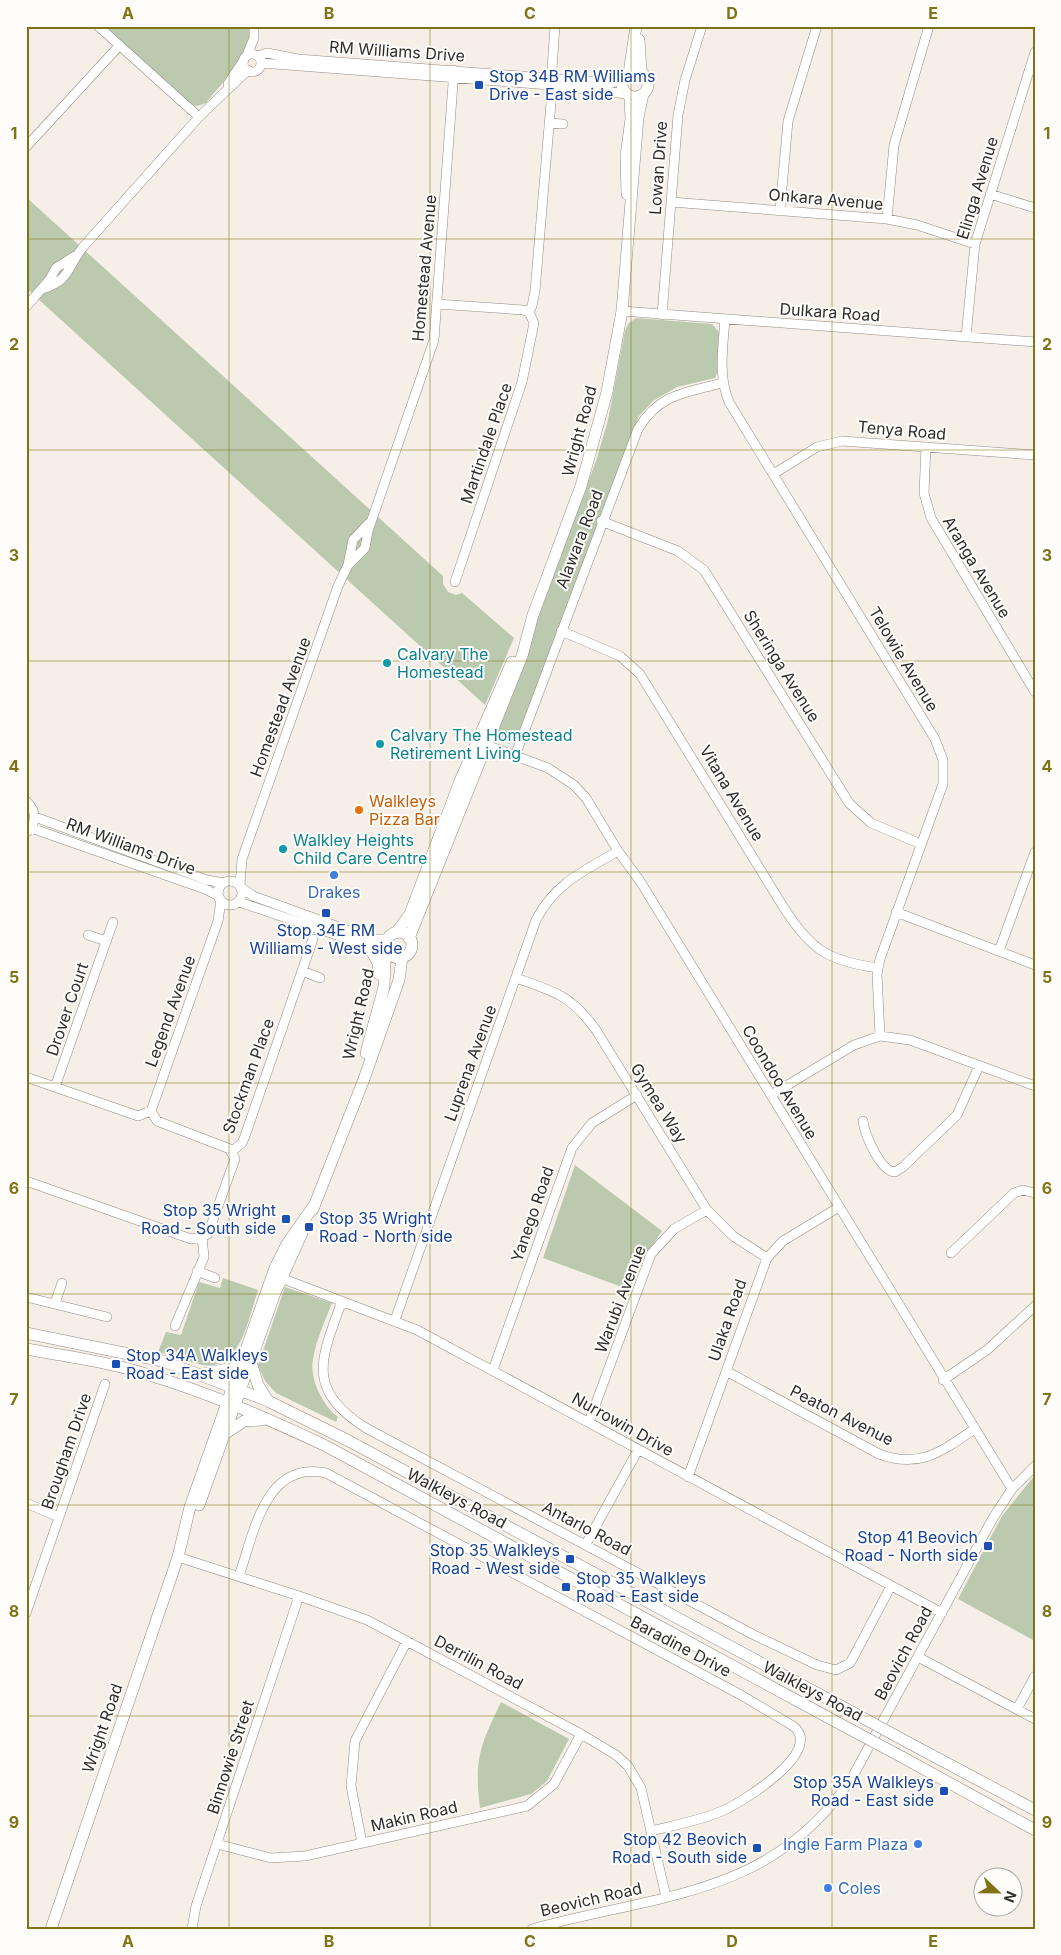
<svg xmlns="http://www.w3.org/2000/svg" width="1061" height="1955" font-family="Inter,sans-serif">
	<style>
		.green { fill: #bbc9ae }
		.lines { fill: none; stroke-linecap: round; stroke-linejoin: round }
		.street-casing { stroke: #918b84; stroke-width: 10 }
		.secondary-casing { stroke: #918b84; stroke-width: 12 }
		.street { stroke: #fff; stroke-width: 9 }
		.secondary { stroke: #fff; stroke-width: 11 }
		.secondary-bridge-casing { stroke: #918b84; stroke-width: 12; stroke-linecap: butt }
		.secondary-bridge { stroke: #fff; stroke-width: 11 }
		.grid { fill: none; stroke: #7f7314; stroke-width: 1; stroke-opacity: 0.55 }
		.transit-dot { fill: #1a4fb4; stroke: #fefdfb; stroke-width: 2 }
		.culture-dot { fill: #0f9aa8; stroke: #fefdfb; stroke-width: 2 }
		.food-dot { fill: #e8710a; stroke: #fefdfb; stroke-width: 2 }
		.shop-dot { fill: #3f7fe0; stroke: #fefdfb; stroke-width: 2 }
		.labels { text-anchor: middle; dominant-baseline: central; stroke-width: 4; stroke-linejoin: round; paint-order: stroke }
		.street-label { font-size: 16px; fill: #2f2d2a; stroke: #fefdfb }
		.transit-label { font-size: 16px; fill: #164399; stroke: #fefdfb; text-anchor: end }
		.culture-label { font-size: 16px; fill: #0d838f; stroke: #fefdfb; text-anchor: start }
		.food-label { font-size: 16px; fill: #c56008; stroke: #fefdfb; text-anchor: start }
		.shop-label { font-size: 16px; fill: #366cbe; stroke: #fefdfb }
		.neatline { fill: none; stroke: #7f7314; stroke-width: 2 }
		.grid-label { font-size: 16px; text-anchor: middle; font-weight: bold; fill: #7f7314 }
	</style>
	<rect width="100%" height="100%" fill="#f6efe7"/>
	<path class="green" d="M105 26H252C250 57 224 80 206 103L197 106 191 105Z
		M26 197 443 576V584L448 592 456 595 462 593 514 638 485 705 26 288Z
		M636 318 712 324 719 332 717 373 715 378 677 387 653 401 639 416 518 739 509 744 498 737 497 730 597 458 608 420 625 331 628 324Z
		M575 1165 662 1231 638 1267 630 1290 543 1258Z
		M223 1278 258 1290C249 1316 241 1371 203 1365 188 1362 173 1356 158 1352L166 1332 181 1335 199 1282 220 1288Z
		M285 1287 332 1303C325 1321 316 1340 313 1359 309 1379 323 1406 338 1417L336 1422 276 1393 265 1381 258 1365Z
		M1035 1475V1641L958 1599 1002 1516Z
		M501 1702 569 1739 547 1781 531 1794 480 1808C474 1759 480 1746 501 1702Z"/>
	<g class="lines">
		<g class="street-casing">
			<path id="street" d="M98 26 199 117
				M243 63a9 9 0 1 1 18 0a9 9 0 1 1-18 0Z
				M247 55 254 38V26
				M258 56 267 53 298 59 612 83 623 79
				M261 63 550 85 627 94
				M551 83 555 26
				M228 84 244 60
				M549 123 563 124
				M26 147 119 46
				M990 194 1035 208
				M671 202 887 219 917 225 975 244
				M780 210 788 121 817 26
				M887 219 894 145 929 26
				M42 289C71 280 66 268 83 247L199 117 248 70
				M437 304 523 310 529 312
				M26 307 50 279 56 268 75 256
				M622 311 1035 342
				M662 315 678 115 685 80 702 26
				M725 319C723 347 718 376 729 402L935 739 943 760V784L880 959 877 974 880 1036
				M966 337 975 244 1035 52
				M926 447 924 493 931 518 1035 692
				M775 473 817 447 842 441 1035 455
				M601 521 678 551 704 570 849 803 871 823 921 844
				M348 565 365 548 368 531 434 340 454 70
				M455 582 522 382 534 323 529 312 532 306 535 291 551 103
				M561 631 620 656 640 674 784 908C811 950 828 961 878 968
				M481 743 548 768 574 785 586 798 618 851 640 881 1012 1489
				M515 756 638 429C659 394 686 392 723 383
				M26 801C37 811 37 824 26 833
				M35 817 207 880 223 883
				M31 828 205 889 219 896
				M218 893a12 12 0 1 1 24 0a12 12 0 1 1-24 0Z
				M240 885 242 859 338 586 348 565 353 540 369 523
				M242 888 253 896 361 935 374 939H388
				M239 902 369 946 387 950
				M896 912 1035 965
				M88 935 106 941
				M999 951 1035 852
				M302 971 320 978
				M516 978C555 992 571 995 596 1030L707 1210 733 1236 767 1258
				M26 1077 138 1116 151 1111 157 1121 230 1149 231 1152
				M55 1087 113 922
				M771 1095 854 1045 880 1036 910 1040 1035 1086
				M151 1111 218 921 221 900
				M863 1121C865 1135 880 1171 895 1172L903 1167 957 1115 979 1066
				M26 1181 191 1239 202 1237
				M951 1253 1014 1193 1023 1190 1035 1193
				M197 1271 215 1278
				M281 1278 417 1330 942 1613
				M26 1297 107 1317
				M342 1301C321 1359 305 1389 366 1428L754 1635 817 1665 836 1670 850 1663 854 1656 891 1586
				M55 1303 62 1283
				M395 1320 536 920C555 883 584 871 618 851
				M175 1326 204 1257 202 1237 208 1234 235 1159 231 1152 242 1143 245 1136 313 939
				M493 1370 572 1148 592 1123 637 1095
				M726 1371 879 1454C919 1469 941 1452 973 1430
				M943 1380 987 1350 1035 1306
				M589 1422 651 1254 674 1229 707 1210
				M688 1477 767 1258 783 1241 839 1207
				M26 1503 59 1517
				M586 1544 638 1450
				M178 1557 299 1596 367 1620 581 1734 616 1755 628 1766 641 1788 666 1897
				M239 1576C254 1533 265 1460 326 1473L741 1695 793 1726C826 1751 741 1803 722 1811 699 1821 675 1825 651 1831
				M26 1613 105 1384
				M918 1657 1035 1719
				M1017 1709 1035 1676
				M362 1843 351 1786 355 1741 407 1641
				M217 1844 271 1858 305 1856 527 1806 554 1784 581 1734
				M192 1929 196 1906 299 1596
				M532 1929C658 1894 774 1897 853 1776L993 1518 1012 1489 1035 1466"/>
		</g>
		<g class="secondary-casing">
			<path id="secondary" d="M639 40 641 72
				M622 84a13 13 0 1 1 26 0a13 13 0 1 1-26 0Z
				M629 73 636 26
				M627 194 626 156 631 119 630 96
				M386 945a13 13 0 1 1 26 0a13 13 0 1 1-26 0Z
				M396 933 410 914 460 781 512 662
				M409 938 522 656 533 615 581 486 607 392 622 311 638 117 643 94
				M369 946 378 963 379 974
				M366 1053 384 987 385 959 388 952
				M313 1209 364 1079 399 980 402 958
				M26 1333 163 1361 268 1401 349 1441 854 1713
				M26 1349C66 1356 107 1362 146 1374 207 1392 266 1418 324 1445L844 1726
				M251 1362 258 1385 268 1401
				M203 1374 227 1369 240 1358
				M226 1433 244 1421 262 1420
				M199 1505 275 1293 302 1233
				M909 1743 1035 1810
				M902 1757 1035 1830
				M51 1929 178 1557 190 1507 275 1268 287 1244 315 1204"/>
		</g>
		<use href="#street" class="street"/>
		<use href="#secondary" class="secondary"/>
		<g class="secondary-bridge-casing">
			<path id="secondary-bridge" d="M854 1713 909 1743
				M844 1726 902 1757"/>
		</g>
		<use href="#secondary-bridge" class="secondary-bridge"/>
	</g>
	<path class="grid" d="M229 26V1929M430 26V1929M631 26V1929M832 26V1929M26 239H1035M26 450H1035M26 661H1035M26 872H1035M26 1083H1035M26 1294H1035M26 1505H1035M26 1716H1035"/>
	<g class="transit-dot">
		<rect x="474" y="80" width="10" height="10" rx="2.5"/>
		<rect x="321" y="908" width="10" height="10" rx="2.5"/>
		<rect x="281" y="1214" width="10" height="10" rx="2.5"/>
		<rect x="304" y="1222" width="10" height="10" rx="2.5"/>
		<rect x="111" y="1359" width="10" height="10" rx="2.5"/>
		<rect x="983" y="1541" width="10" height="10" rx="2.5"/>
		<rect x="565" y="1554" width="10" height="10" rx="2.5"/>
		<rect x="561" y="1582" width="10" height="10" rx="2.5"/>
		<rect x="939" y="1786" width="10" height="10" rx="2.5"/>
		<rect x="752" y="1843" width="10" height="10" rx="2.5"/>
	</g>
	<g class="culture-dot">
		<circle cx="387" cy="663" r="5"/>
		<circle cx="380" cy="744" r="5"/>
		<circle cx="283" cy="849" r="5"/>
	</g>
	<circle class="food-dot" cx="359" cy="810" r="5"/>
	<g class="shop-dot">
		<circle cx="334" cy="875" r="5"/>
		<circle cx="918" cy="1844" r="5"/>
		<circle cx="828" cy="1888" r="5"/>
	</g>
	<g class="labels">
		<g class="street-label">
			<text transform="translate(397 51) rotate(4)">RM Williams Drive</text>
			<text transform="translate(658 168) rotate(-86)">Lowan Drive</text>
			<text transform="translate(977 188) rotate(-73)">Elinga Avenue</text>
			<text transform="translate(826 199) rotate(5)">Onkara Avenue</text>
			<text transform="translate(424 268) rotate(-85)">Homestead Avenue</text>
			<text transform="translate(830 312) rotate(4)">Dulkara Road</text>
			<text transform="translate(902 430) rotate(5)">Tenya Road</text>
			<text transform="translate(579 431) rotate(-75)">Wright Road</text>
			<text transform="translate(486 443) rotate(-71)">Martindale Place</text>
			<text transform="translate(579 539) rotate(-69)">Alawara Road</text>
			<text transform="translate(977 567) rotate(59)">Aranga Avenue</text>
			<text transform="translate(904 659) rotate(59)">Telowie Avenue</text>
			<text transform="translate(782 666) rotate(58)">Sheringa Avenue</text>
			<text transform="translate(280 707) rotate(-70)">Homestead Avenue</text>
			<text transform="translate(732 793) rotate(59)">Vitana Avenue</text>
			<text transform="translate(131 846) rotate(20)">RM Williams Drive</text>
			<text transform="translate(67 1009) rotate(-71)">Drover Court</text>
			<text transform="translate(170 1011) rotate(-70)">Legend Avenue</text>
			<text transform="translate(358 1014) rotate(-77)">Wright Road</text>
			<text transform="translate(470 1063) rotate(-70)">Luprena Avenue</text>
			<text transform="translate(248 1076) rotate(-70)">Stockman Place</text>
			<text transform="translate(780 1082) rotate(59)">Coondoo Avenue</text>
			<text transform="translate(659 1103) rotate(58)">Gymea Way</text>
			<text transform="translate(532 1214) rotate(-71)">Yanego Road</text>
			<text transform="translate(620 1299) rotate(-69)">Warubi Avenue</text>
			<text transform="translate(727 1320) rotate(-71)">Ulaka Road</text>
			<text transform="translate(842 1415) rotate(27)">Peaton Avenue</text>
			<text transform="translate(623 1424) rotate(29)">Nurrowin Drive</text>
			<text transform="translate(66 1451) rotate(-71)">Brougham Drive</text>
			<text transform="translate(457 1498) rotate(28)">Walkleys Road</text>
			<text transform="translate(587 1528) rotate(28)">Antarlo Road</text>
			<text transform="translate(681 1646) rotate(28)">Baradine Drive</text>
			<text transform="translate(903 1653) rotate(-62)">Beovich Road</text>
			<text transform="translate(479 1662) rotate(28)">Derrilin Road</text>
			<text transform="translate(813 1691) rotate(28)">Walkleys Road</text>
			<text transform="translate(102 1728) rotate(-71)">Wright Road</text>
			<text transform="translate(230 1757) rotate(-72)">Binnowie Street</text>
			<text transform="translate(414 1816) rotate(-13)">Makin Road</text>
			<text transform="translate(591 1899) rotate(-13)">Beovich Road</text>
		</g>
		<g class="transit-label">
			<text x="489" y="76" text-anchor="start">Stop 34B RM Williams<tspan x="489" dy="18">Drive - East side</tspan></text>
			<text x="326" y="930" text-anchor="middle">Stop 34E RM<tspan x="326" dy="18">Williams - West side</tspan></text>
			<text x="276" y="1210">Stop 35 Wright<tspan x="276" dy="18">Road - South side</tspan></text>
			<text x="319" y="1218" text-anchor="start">Stop 35 Wright<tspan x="319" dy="18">Road - North side</tspan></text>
			<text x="126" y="1355" text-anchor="start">Stop 34A Walkleys<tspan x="126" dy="18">Road - East side</tspan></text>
			<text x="978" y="1537">Stop 41 Beovich<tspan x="978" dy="18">Road - North side</tspan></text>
			<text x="560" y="1550">Stop 35 Walkleys<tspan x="560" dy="18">Road - West side</tspan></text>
			<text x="576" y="1578" text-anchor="start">Stop 35 Walkleys<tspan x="576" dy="18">Road - East side</tspan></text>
			<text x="934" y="1782">Stop 35A Walkleys<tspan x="934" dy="18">Road - East side</tspan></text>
			<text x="747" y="1839">Stop 42 Beovich<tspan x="747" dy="18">Road - South side</tspan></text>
		</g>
		<g class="culture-label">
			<text x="397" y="654">Calvary The<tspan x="397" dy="18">Homestead</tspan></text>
			<text x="390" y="735">Calvary The Homestead<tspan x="390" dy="18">Retirement Living</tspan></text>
			<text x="293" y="840">Walkley Heights<tspan x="293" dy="18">Child Care Centre</tspan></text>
		</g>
		<g class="food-label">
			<text x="369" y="801">Walkleys<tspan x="369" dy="18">Pizza Bar</tspan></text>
		</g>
		<g class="shop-label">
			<text x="334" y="892">Drakes</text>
			<text x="908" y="1844" text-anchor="end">Ingle Farm Plaza</text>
			<text x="838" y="1888" text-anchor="start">Coles</text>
		</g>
	</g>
	<rect width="1061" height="1955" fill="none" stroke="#fefdfb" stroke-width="55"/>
	<g transform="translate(998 1892) rotate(112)"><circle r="24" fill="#fefdfb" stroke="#abaaa7"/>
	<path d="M0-4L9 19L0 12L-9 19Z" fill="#7f7314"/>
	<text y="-8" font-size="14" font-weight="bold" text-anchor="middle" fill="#2f2d2a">N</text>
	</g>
	<rect x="28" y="28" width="1006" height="1900" class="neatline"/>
	<g class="grid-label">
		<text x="128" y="19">A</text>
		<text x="329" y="19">B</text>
		<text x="530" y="19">C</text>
		<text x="732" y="19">D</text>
		<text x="933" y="19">E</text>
		<text x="14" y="139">1</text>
		<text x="1047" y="139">1</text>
		<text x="14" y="350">2</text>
		<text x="1047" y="350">2</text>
		<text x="14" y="561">3</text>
		<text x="1047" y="561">3</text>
		<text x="14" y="772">4</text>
		<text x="1047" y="772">4</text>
		<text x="14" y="983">5</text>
		<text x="1047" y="983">5</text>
		<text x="14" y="1194">6</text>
		<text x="1047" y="1194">6</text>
		<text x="14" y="1405">7</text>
		<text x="1047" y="1405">7</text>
		<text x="14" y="1617">8</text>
		<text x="1047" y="1617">8</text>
		<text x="14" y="1828">9</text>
		<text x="1047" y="1828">9</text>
		<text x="128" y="1947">A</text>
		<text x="329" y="1947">B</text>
		<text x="530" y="1947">C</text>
		<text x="732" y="1947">D</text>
		<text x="933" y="1947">E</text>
	</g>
</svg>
